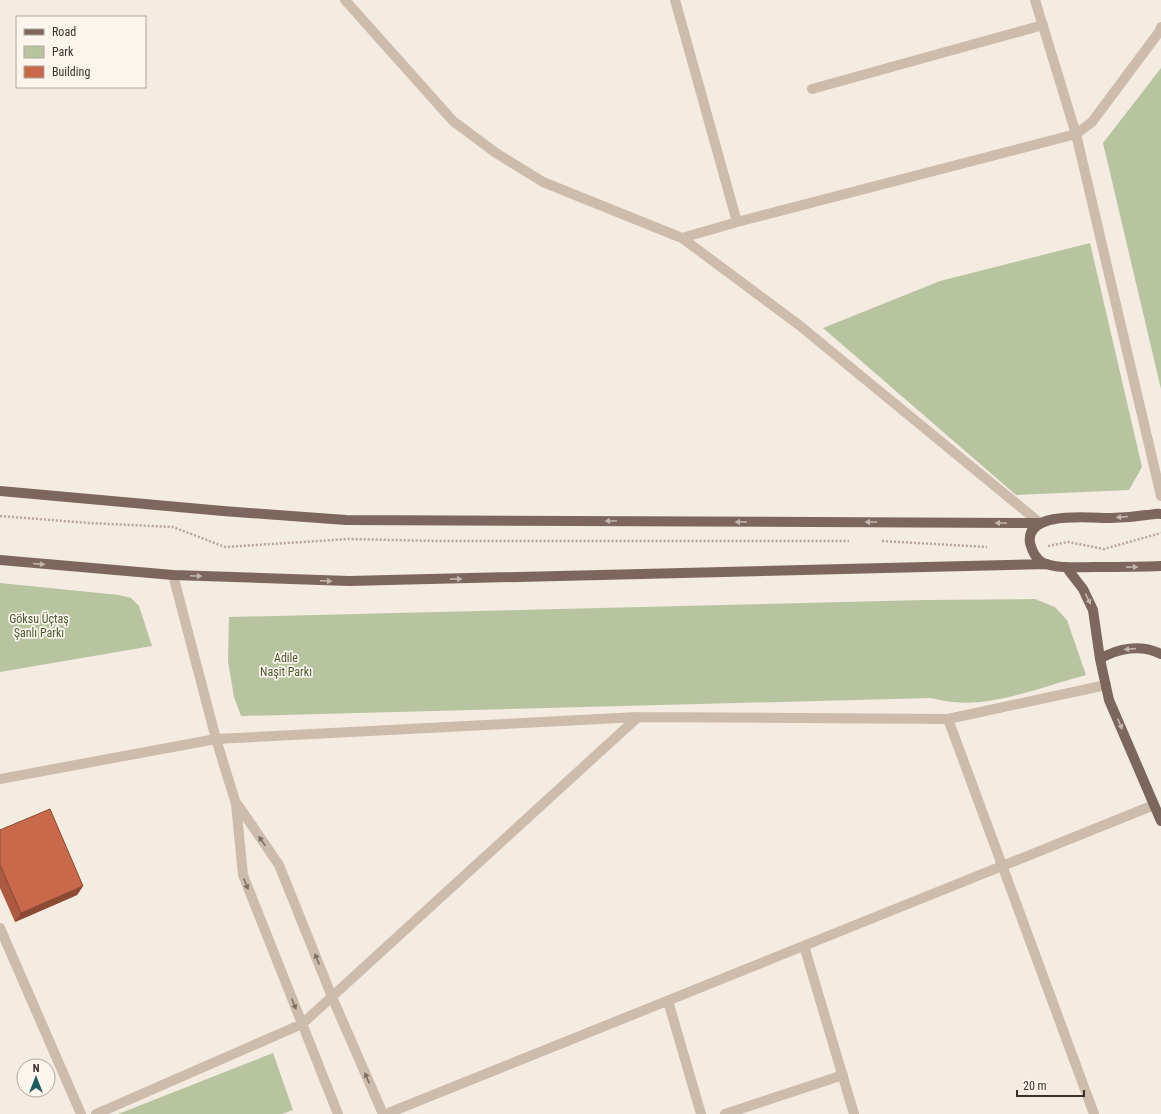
<svg xmlns="http://www.w3.org/2000/svg" width="1161" height="1114" font-family="'Roboto Condensed',sans-serif">
	<style>
		.green { fill: #b8c4a0 }
		.lines { fill: none; stroke-linecap: round; stroke-linejoin: round }
		.path { stroke: #b9a596; stroke-width: 2.5; stroke-dasharray: 2 2; stroke-linecap: butt }
		.service { stroke: #cdbbac; stroke-width: 10 }
		.minor { stroke: #cdbbac; stroke-width: 10 }
		.primary { stroke: #7d675c; stroke-width: 10 }
		.wall { fill: #ac5a40 }
		.shaded-wall { fill: #8c4a34 }
		.building { fill: #c8694b; stroke: #8c4a34 }
		.oneway { fill: #c2b5ac }
		.oneway2 { fill: #7d6f65 }
		.labels { text-anchor: middle; dominant-baseline: central; stroke-width: 3.5; stroke-linejoin: round; paint-order: stroke }
		.park-label { font-size: 12px; fill: #4a5a2e; stroke: #fbf5ee }
	</style>
	<rect width="100%" height="100%" fill="#f4ebe1"/>
	<path class="green" d="M1161 68V389L1103 143Z
		M1090 243 1142 467 1129 490 1016 495 823 328 940 281Z
		M0 583 119 595 131 598 139 606 152 646 0 672Z
		M1035 599 1055 607 1067 620 1086 675C1048 685 993 707 954 702 946 702 938 699 930 698L241 716 234 697 228 661 229 617 925 600Z
		M273 1053 293 1110 282 1114H118Z"/>
	<g class="lines">
		<path class="path" d="M0 516 89 523 173 527 225 547 349 539 437 541H849
			M882 541 987 547
			M1048 546 1068 542 1104 549 1161 533"/>
		<path class="service" d="M812 89 1043 25
			M725 1114 843 1075"/>
		<path class="minor" d="M345 0 453 121 496 153 543 182 682 238 799 325 1040 523
			M675 0 737 222 682 238
			M1035 0 1076 134 1161 496
			M737 222 1076 134 1092 122 1159 32 1161 27
			M173 575 216 739 236 804 243 875 338 1114
			M948 719 1106 685
			M0 779 216 739 638 717 948 719 1094 1114
			M238 805 279 865 332 997 383 1114
			M0 928 81 1114
			M804 946 854 1114
			M668 1001 701 1114
			M96 1114 302 1024 638 717
			M386 1114 1154 805"/>
		<path class="primary" d="M0 491 223 511 346 520 1040 523
			M1161 514C1156 513 1151 515 1146 515 1134 517 1122 518 1110 518 1090 518 1025 510 1030 543 1032 551 1036 559 1043 563 1059 569 1078 567 1094 567 1117 567 1139 567 1161 566
			M0 560 173 575 349 581 1047 564
			M1066 567 1083 589 1093 610 1100 659 1109 700 1161 821
			M1100 659C1118 648 1141 644 1161 654"/>
	</g>
	<path class="wall" d="M0 830 83 886 77 895 15 922 0 888Z"/>
	<path class="shaded-wall" d="M83 886 77 895 15 922 21 913Z"/>
	<path class="building" d="M50 809 83 886 21 913 0 865V830Z"/>
	<defs><path id="oneway-solid" d="M-6-.8H1V-3.2L6.5 0L1 3.2V.8H-6Z"/></defs>
	<g class="oneway">
		<use href="#oneway-solid" transform="translate(1122 517) rotate(175)"/>
		<use href="#oneway-solid" transform="translate(611 521) rotate(-180)"/>
		<use href="#oneway-solid" transform="translate(741 522) rotate(-180)"/>
		<use href="#oneway-solid" transform="translate(871 522) rotate(-180)"/>
		<use href="#oneway-solid" transform="translate(1001 523) rotate(-180)"/>
		<use href="#oneway-solid" transform="translate(39 564) rotate(5)"/>
		<use href="#oneway-solid" transform="translate(1132 567) rotate(-1)"/>
		<use href="#oneway-solid" transform="translate(196 576) rotate(2)"/>
		<use href="#oneway-solid" transform="translate(456 579) rotate(-1)"/>
		<use href="#oneway-solid" transform="translate(326 581) rotate(2)"/>
		<use href="#oneway-solid" transform="translate(1088 599) rotate(64)"/>
		<use href="#oneway-solid" transform="translate(1130 649) rotate(176)"/>
		<use href="#oneway-solid" transform="translate(1120 724) rotate(67)"/>
	</g>
	<g class="oneway2">
		<use href="#oneway-solid" transform="translate(262 841) rotate(-125)"/>
		<use href="#oneway-solid" transform="translate(246 884) rotate(68)"/>
		<use href="#oneway-solid" transform="translate(317 959) rotate(-112)"/>
		<use href="#oneway-solid" transform="translate(294 1004) rotate(68)"/>
		<use href="#oneway-solid" transform="translate(367 1078) rotate(-113)"/>
	</g>
	<g class="labels">
		<g class="park-label">
			<text x="39" y="619">Göksu Üçtaş<tspan x="39" dy="14">Şanlı Parkı</tspan></text>
			<text x="286" y="658">Adile<tspan x="286" dy="14">Naşit Parkı</tspan></text>
		</g>
	</g>
	<rect x="16" y="16" width="130" height="72" fill="#fbf5ee" stroke="#aea6a0"/>
	<rect x="24" y="29" width="20" height="6" fill="#7d675c" stroke="#aea6a0"/>
	<text x="52" y="36" font-size="12" fill="#3b302b">Road</text>
	<rect x="24" y="46" width="20" height="12" fill="#b8c4a0" stroke="#aea6a0"/>
	<text x="52" y="56" font-size="12" fill="#3b302b">Park</text>
	<rect x="24" y="66" width="20" height="12" fill="#c8694b" stroke="#aea6a0"/>
	<text x="52" y="76" font-size="12" fill="#3b302b">Building</text>
	<g transform="translate(36 1078)"><circle r="19" fill="#fbf5ee" stroke="#aea6a0"/>
	<path d="M0-3L7 15L0 10L-7 15Z" fill="#1f5a5e"/>
	<text y="-6" font-size="11" font-weight="bold" text-anchor="middle" fill="#3b302b">N</text>
	</g>
	<path d="M1017 1090v6h67v-6" fill="none" stroke="#3b302b" stroke-width="2"/>
	<text x="1023" y="1090" font-size="12" fill="#3b302b" stroke="#fbf5ee" stroke-width="3" paint-order="stroke">20 m</text>
</svg>
